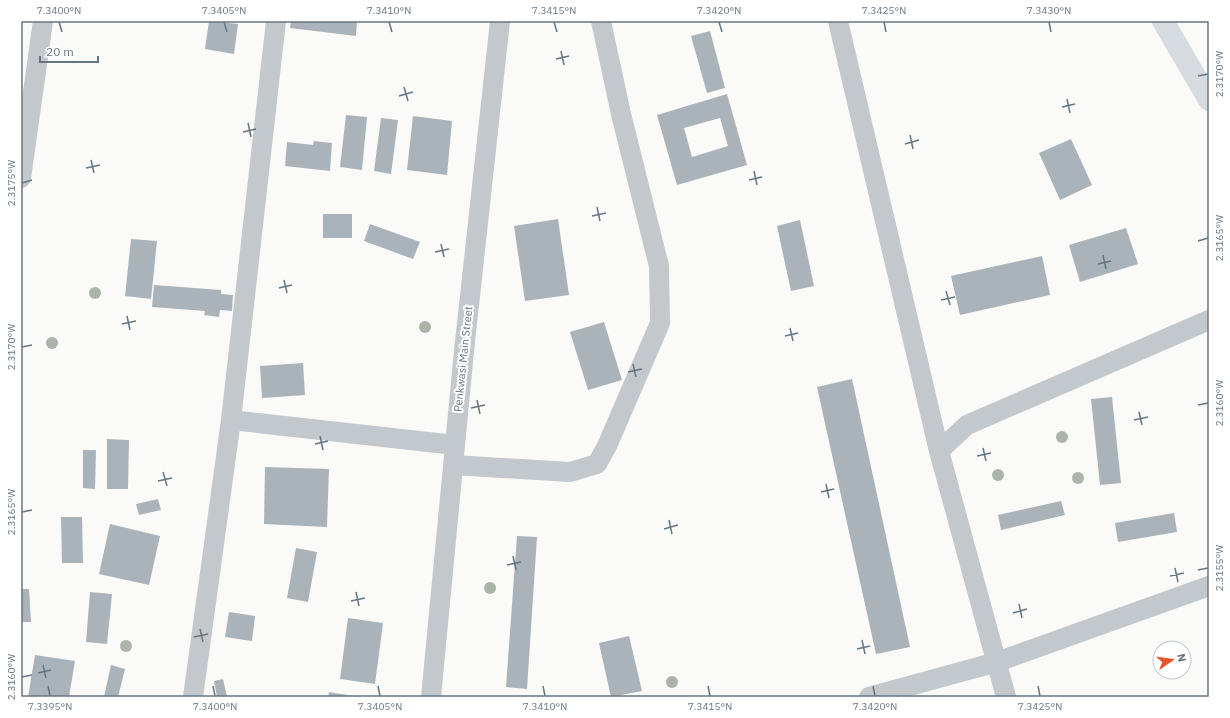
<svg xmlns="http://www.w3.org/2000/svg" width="1230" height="718" font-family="'IBM Plex Sans',sans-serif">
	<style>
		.building { fill: #aab3b9; fill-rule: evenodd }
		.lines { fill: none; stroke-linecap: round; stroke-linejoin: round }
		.street { stroke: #c3c8cc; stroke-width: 20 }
		.highway { stroke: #d6dbdf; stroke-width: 22 }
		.tree { fill: #aab4a7 }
		.ticks { fill: none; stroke: #657683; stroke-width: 1.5 }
		.labels { text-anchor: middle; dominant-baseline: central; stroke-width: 4; stroke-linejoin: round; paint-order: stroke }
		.street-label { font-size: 11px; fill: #657683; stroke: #fff }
		.neatline { fill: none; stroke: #657683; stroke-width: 1.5 }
		.ticks-label { font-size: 10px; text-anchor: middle; fill: #657683 }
	</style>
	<rect width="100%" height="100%" fill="#fafaf8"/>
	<path class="building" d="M209 21 238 24 234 54 205 49Z
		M291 21H357L356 36 290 28Z
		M710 31 725 88 707 93 691 36Z
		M727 94 747 165 677 185 657 115ZM720 118 728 146 692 157 684 128Z
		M346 115 367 117 362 170 340 167Z
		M413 116 452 121 447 175 407 170Z
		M381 118 398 120 391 174 374 171Z
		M1071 139 1092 185 1060 200 1039 153Z
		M314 141 332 143 330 171 285 166 287 142 313 145Z
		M323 214H352V238H323Z
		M558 219 569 295 525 301 514 226Z
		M800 220 814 286 791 291 777 226Z
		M370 224 420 242 413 259 364 241Z
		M1126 228 1138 264 1080 282 1069 245Z
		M131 239 157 241 151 299 125 296Z
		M1042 256 1050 295 960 315 951 276Z
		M154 285 221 290V294L233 295 232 311 220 310 219 317 204 315 205 311 152 307Z
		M604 322 622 380 588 390 570 332Z
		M303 363 305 395 262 398 260 366Z
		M852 379 910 647 876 654 817 387Z
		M1112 397 1121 483 1100 485 1091 399Z
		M107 439 129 440 128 489H107Z
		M83 450H96L95 489 83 488Z
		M265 467 329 469 327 527 264 524Z
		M158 499 161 510 139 515 136 504Z
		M1061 501 1065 515 1001 530 998 515Z
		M1174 513 1177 532 1118 542 1115 523Z
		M61 517H82L83 563H62Z
		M110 524 160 536 149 585 99 574Z
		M517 536 537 537 527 689 506 687Z
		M296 548 317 552 308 602 287 598Z
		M21 589H29L31 622H21Z
		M90 592 112 594 107 644 86 642Z
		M229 612 255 616 252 641 225 637Z
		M348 618 383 623 375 684 340 679Z
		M629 636 642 691 611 697 599 643Z
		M35 655 75 661 69 697H28Z
		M111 665 125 669 118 697H104Z
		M223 679 227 697H217L214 681Z
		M329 692 354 696V697H328Z"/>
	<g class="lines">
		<path class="street" d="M276 21 231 420 455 445
			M838 21 939 451 1006 697
			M21 178 43 21
			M939 451 967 425 1209 320
			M453 465 570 472 597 464 607 446 660 323 659 266 621 114 601 21
			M193 697 231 420
			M431 697 464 351 500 21
			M869 697 997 662 1209 586"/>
		<path class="highway" d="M1163 21 1209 100"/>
	</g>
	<g class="tree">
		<circle cx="95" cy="293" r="6"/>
		<circle cx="425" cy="327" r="6"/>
		<circle cx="52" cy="343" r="6"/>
		<circle cx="1062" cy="437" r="6"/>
		<circle cx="998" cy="475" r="6"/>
		<circle cx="1078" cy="478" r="6"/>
		<circle cx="490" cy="588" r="6"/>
		<circle cx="126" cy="646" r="6"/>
		<circle cx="672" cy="682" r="6"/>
	</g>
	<path class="ticks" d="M59 22 62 32M224 22 227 32M389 22 392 32M554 22 557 32M719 22 722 32M884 22 886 32M1049 22 1051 32M561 51 564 65M556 59 569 56M1198 76 1208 74M404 87 408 101M399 96 413 92M1067 99 1070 113M1062 107 1075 104M248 123 251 137M243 132 256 129M910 135 913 149M905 144 919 140M91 160 94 173M86 168 100 165M754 171 757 185M749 180 762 177M22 183 32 180M597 207 600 221M592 216 606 213M1198 241 1208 238M441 244 444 257M435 252 449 249M1103 255 1106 269M1098 264 1111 261M284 280 287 293M279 288 292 285M946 291 950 305M941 300 955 297M127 316 130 330M122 324 136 321M790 328 793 341M785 336 798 333M22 347 32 345M633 364 636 377M628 372 642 369M477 400 480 414M1198 405 1208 403M471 408 485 405M1139 412 1142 425M1134 420 1148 417M320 436 323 450M315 444 328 441M983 448 986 461M977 456 991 453M163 472 167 486M158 481 172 478M826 484 829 498M821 492 834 489M22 512 32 510M669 520 672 534M664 529 678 525M513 556 516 570M507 565 521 562M1175 568 1178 582M1198 570 1208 568M1170 576 1184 573M356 592 359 606M351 601 365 598M1019 604 1022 618M1013 613 1027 609M200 629 203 642M194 637 208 634M862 640 865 654M857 649 870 646M43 665 46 678M38 673 51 670M22 677 32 675M48 686 50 696M213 686 215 696M378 686 380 696M543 686 545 696M708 686 710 696M873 686 875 696M1038 686 1040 696"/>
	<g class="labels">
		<g class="street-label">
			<text transform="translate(463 359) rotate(-84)">Penkwasi Main Street</text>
		</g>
	</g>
	<rect width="1230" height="718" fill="none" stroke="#ffffff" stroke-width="44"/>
	<g transform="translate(1172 660) rotate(77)"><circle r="19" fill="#ffffff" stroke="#c1c8cd"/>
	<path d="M0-3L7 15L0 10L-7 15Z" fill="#e4572e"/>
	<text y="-6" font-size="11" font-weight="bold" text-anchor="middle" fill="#657683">N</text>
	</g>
	<path d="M40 56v6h58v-6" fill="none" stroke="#657683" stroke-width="2"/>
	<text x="46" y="56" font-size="12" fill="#657683" stroke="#ffffff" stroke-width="3" paint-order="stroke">20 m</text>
	<rect x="22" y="22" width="1186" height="674" class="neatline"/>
	<g class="ticks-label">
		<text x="59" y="14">7.3400°N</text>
		<text x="224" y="14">7.3405°N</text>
		<text x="389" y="14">7.3410°N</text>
		<text x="554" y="14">7.3415°N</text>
		<text x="719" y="14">7.3420°N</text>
		<text x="884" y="14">7.3425°N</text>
		<text x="1049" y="14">7.3430°N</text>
		<text transform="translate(1219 74) rotate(-90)" y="4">2.3170°W</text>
		<text transform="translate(11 183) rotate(-90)" y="4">2.3175°W</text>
		<text transform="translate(1219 238) rotate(-90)" y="4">2.3165°W</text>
		<text transform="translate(11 347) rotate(-90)" y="4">2.3170°W</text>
		<text transform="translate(1219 403) rotate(-90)" y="4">2.3160°W</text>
		<text transform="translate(11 512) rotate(-90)" y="4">2.3165°W</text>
		<text transform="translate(1219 568) rotate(-90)" y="4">2.3155°W</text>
		<text transform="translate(11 677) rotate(-90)" y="4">2.3160°W</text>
		<text x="50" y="710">7.3395°N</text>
		<text x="215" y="710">7.3400°N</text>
		<text x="380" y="710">7.3405°N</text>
		<text x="545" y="710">7.3410°N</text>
		<text x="710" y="710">7.3415°N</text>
		<text x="875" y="710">7.3420°N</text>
		<text x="1040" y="710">7.3425°N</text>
	</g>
</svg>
